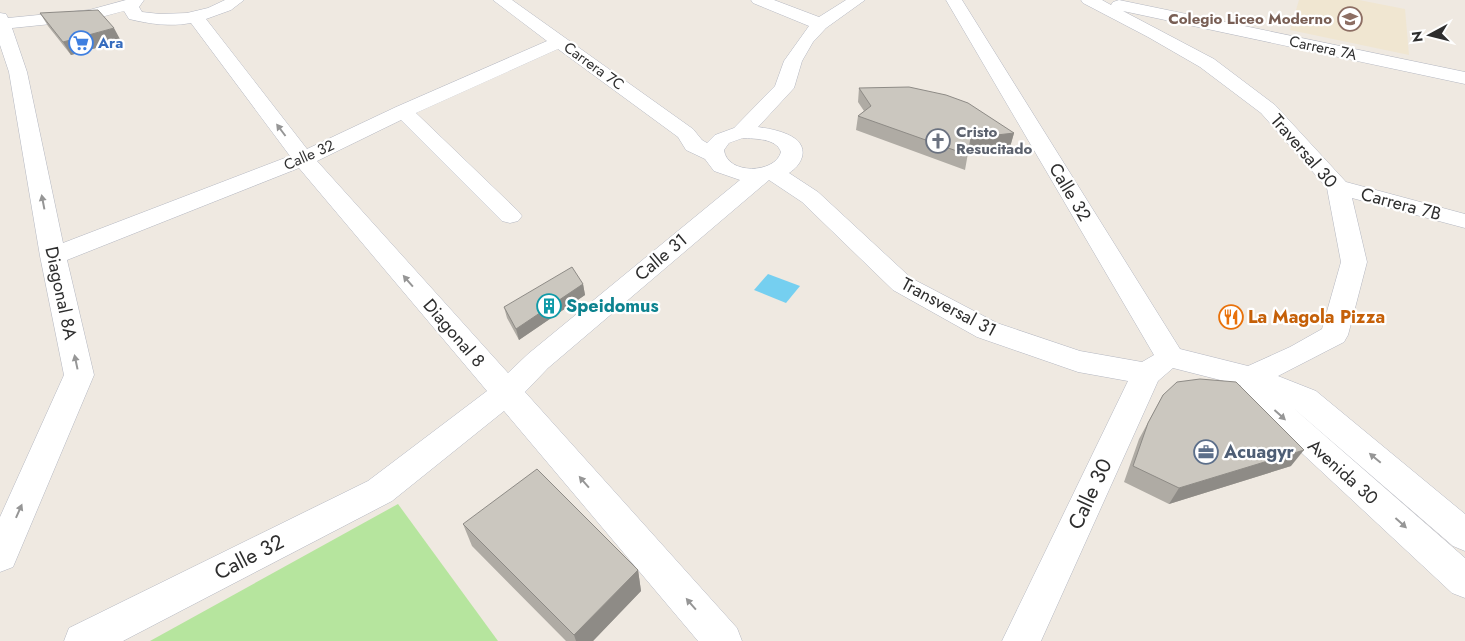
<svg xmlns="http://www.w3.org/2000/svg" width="1465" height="641" font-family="Jost,sans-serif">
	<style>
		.education { fill: #f0e6d1 }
		.green { fill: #b6e59e }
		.water { fill: #75cff0 }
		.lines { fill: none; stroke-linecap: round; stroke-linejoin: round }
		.minor-casing { stroke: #b4b7c1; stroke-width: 1 }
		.minor { fill: #fff; fill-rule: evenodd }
		.wall { fill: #afaba4 }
		.shaded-wall { fill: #8e8b86 }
		.building { fill: #cbc7bf; stroke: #8e8b86 }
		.oneway { fill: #969696 }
		.labels { text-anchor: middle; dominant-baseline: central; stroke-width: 4.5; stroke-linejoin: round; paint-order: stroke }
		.far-education-label { font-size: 15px; font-weight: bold; fill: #785e54; stroke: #fff; text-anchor: end }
		.far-shop-label { font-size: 15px; font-weight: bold; fill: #366cbe; stroke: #fff; text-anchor: start }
		.far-street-label { font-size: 15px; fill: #2e2e2e; stroke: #fff }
		.far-worship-label { font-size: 15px; font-weight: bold; fill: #5b616d; stroke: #fff; text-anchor: start }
		.street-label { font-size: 18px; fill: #2e2e2e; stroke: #fff }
		.culture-label { font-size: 18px; font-weight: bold; fill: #0d838f; stroke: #fff; text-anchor: start }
		.food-label { font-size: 18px; font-weight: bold; fill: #c56008; stroke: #fff; text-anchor: start }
		.service-label { font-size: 18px; font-weight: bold; fill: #4e5e75; stroke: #fff; text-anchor: start }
		.near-street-label { font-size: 21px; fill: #2e2e2e; stroke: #fff }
	</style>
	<rect width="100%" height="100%" fill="#efe9e1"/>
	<path class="education" d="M1299 0H1359L1405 9 1409 55 1290 30Z"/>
	<path class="green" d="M398 504 498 641H150Z"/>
	<path class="water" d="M768 274 800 286 786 303 754 290Z"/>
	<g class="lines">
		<g class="minor-casing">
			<path id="minor" d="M126 0H144L139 7 142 12 160 14 187 13 208 8 225 0H244L231 10 206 19 307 149 396 107 547 41 493 0H512L693 129 702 140 707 143 715 135 734 128 775 86 784 61 809 26 753 3 751 0H774L819 17 846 0H865L826 28 813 42 802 61 794 88 758 127C773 129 808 135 802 157 800 164 795 169 789 173L818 192 911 278 997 323 1080 351 1142 362 1154 355 946 0H962L1180 349 1248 366 1290 347 1322 329 1341 262 1327 188 1261 113 1200 67 1148 37 1083 3 1081 0H1102L1111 5 1113 2 1119 0 1465 72V84L1123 11 1214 59 1275 105 1346 182 1465 214V228L1352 198 1367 262 1348 335 1344 342 1278 376 1316 391 1465 514V551L1453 546 1291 406 1465 558V598L1452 593 1262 416 1240 385 1173 368 1158 381 1041 641H1002L1128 381 1078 372 977 337 893 290 802 202 769 180 548 368 525 392 737 628 742 641H698L504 411 392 501 123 641H64L69 628 368 481 487 391 299 168 67 260 94 375 13 567 0 572V517L64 375 40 256 9 72 0 45V13L6 14 8 18 89 10ZM124 11 129 19C150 24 170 27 191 23L290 156 63 243 27 72 12 28 90 20ZM558 49 678 137 686 150 705 159 714 171 740 180 528 354 508 373 317 161 401 120 502 221 510 223 518 221 522 216 518 211 416 113ZM743 138C755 139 776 138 781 152 775 174 727 175 724 150L729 143Z"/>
		</g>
		<use href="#minor" class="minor"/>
	</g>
	<path class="wall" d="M40 13 121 41 71 55 48 26Z
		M859 88 1014 133 1010 147 968 153 965 170 856 130 858 116 864 111 858 102Z
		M583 284 585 295 519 340 507 318 504 307Z
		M1163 395 1291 466 1169 504 1124 482 1139 439Z
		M463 524 638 570 641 591 593 641H566L472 546Z"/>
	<path class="shaded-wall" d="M114 28 121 41 71 55 63 42Z
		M1014 133 1010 147 967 153 971 138Z
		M583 284 585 295 519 340 516 329Z
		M1304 450 1291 466 1169 504 1179 488Z
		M638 570 641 591 593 641H576L574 635Z"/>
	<path class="building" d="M98 10 114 28 63 42 40 13Z
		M909 87 946 95 968 103 1014 133 971 138 968 155 858 116 871 106 859 88Z
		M572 267 583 284 516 329 504 307Z
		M1200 379 1236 382 1304 450 1179 488 1133 466 1148 423 1163 395 1177 382Z
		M537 469 638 570 574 635 463 524Z"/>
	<defs><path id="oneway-solid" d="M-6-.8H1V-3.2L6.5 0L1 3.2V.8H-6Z" transform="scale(1.25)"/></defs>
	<g class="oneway">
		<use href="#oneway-solid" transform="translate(281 130) rotate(-127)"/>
		<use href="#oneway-solid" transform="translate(43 202) rotate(-101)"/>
		<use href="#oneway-solid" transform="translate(408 281) rotate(-131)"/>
		<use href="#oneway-solid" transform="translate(76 362) rotate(-102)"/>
		<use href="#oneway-solid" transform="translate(1280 415) rotate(42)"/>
		<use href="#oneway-solid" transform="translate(1375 458) rotate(-140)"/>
		<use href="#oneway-solid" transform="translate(584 482) rotate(-131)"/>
		<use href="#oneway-solid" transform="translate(19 511) rotate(-66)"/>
		<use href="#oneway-solid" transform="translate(1401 523) rotate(42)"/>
		<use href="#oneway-solid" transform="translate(691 604) rotate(-131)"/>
	</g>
	<defs>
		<g id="school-ring" transform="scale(1.25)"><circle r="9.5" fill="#fff" stroke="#8d6e63" stroke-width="1.5"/><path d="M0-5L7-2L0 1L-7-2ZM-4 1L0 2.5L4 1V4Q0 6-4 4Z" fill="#8d6e63"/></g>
		<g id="supermarket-ring" transform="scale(1.25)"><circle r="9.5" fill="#fff" stroke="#3f7fe0" stroke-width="1.5"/><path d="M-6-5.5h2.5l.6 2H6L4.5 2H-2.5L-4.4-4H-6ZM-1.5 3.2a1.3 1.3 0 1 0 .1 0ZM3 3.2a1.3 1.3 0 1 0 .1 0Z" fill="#3f7fe0"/></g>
		<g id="church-ring" transform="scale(1.25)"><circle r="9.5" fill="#fff" stroke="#6b7280" stroke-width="1.5"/><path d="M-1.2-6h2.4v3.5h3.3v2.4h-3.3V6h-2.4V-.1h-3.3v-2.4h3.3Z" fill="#6b7280"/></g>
		<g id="building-ring" transform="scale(1.25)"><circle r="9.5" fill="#fff" stroke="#0f9aa8" stroke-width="1.5"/><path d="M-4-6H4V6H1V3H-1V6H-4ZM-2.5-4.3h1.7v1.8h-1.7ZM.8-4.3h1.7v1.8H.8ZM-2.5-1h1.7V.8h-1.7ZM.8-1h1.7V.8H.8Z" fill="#0f9aa8"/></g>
		<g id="restaurant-ring" transform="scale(1.25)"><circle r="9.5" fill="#fff" stroke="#e8710a" stroke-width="1.5"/><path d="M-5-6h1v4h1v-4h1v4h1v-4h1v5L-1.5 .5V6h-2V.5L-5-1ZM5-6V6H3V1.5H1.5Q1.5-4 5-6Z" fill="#e8710a"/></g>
		<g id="office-ring" transform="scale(1.25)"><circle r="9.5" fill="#fff" stroke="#5c6f8a" stroke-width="1.5"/><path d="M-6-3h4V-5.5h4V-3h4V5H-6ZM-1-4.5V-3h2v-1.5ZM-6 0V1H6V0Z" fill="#5c6f8a"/></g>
	</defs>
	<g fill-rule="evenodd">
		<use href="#school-ring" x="1350" y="19"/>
		<use href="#supermarket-ring" x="81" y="43"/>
		<use href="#church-ring" x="938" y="141"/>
		<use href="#building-ring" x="549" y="306"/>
		<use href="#restaurant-ring" x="1231" y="317"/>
		<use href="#office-ring" x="1206" y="452"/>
	</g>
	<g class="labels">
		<g class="far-education-label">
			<text x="1332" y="19">Colegio Liceo Moderno</text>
		</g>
		<g class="far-shop-label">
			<text x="98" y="43">Ara</text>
		</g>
		<g class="far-street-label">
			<text transform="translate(1323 48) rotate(12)">Carrera 7A</text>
			<text transform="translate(594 66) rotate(36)">Carrera 7C</text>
			<text transform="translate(309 155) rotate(-24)">Calle 32</text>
		</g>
		<g class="far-worship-label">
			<text x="956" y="132">Cristo<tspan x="956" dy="17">Resucitado</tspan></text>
		</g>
		<g class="street-label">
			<text transform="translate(1304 151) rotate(49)">Traversal 30</text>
			<text transform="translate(1070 192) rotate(59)">Calle 32</text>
			<text transform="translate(1401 204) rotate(15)">Carrera 7B</text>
			<text transform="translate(661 257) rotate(-40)">Calle 31</text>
			<text transform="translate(61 293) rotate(78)">Diagonal 8A</text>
			<text transform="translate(949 307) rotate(28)">Transversal 31</text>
			<text transform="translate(454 333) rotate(49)">Diagonal 8</text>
			<text transform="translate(1343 472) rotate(42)">Avenida 30</text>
		</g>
		<g class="culture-label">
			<text x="566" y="306">Speidomus</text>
		</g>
		<g class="food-label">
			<text x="1248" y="317">La Magola Pizza</text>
		</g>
		<g class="service-label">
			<text x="1224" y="452">Acuagyr</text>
		</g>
		<g class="near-street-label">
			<text transform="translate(1090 494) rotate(-65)">Calle 30</text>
			<text transform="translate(249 557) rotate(-27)">Calle 32</text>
		</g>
	</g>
	<g transform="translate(1430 35) rotate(263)" stroke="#ffffff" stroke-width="4" paint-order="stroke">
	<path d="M0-4L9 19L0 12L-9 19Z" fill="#2e2e2e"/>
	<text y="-8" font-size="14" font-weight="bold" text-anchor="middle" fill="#2e2e2e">N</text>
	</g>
</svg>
